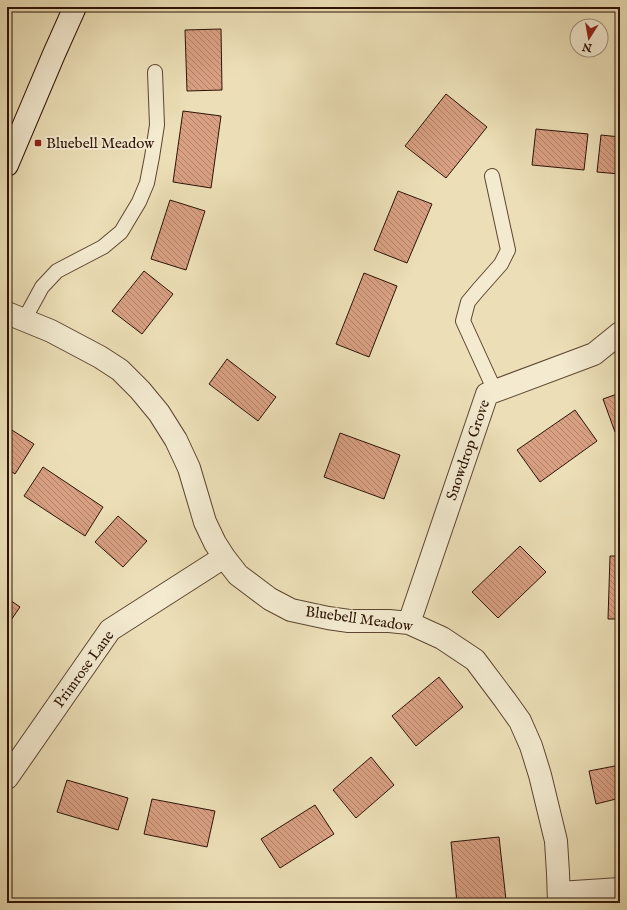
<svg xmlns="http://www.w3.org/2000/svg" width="627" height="910" font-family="'IM FELL English',serif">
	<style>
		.building { fill: url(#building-back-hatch); stroke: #2d1304 }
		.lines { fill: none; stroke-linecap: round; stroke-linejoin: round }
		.service-casing { stroke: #5d4631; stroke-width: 16 }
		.minor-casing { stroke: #5d4631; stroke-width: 24 }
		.secondary-casing { stroke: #2d1304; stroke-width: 24 }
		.service { stroke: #f3ead0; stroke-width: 14 }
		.minor { stroke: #f3ead0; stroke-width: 22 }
		.secondary { stroke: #f3ead0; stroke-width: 22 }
		.poi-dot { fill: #8f2418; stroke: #f3ead0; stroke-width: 1.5 }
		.labels { text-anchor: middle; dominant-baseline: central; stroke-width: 4; stroke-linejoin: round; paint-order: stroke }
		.poi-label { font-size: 15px; fill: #2d1304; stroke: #f3ead0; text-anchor: start }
		.street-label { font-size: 15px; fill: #2d1304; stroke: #f3ead0 }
	</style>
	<defs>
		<pattern id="building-back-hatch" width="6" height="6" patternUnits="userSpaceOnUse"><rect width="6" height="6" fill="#d9a083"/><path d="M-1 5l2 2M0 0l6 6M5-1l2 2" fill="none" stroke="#b08169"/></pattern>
	</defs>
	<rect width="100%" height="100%" fill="#ecdfb7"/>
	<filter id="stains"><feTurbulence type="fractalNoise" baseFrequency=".005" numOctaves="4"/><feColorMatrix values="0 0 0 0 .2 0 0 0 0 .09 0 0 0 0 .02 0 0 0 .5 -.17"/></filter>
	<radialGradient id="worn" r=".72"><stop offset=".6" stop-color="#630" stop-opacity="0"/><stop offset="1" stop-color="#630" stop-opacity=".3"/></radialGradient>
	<path class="building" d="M221 29 222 90 187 91 185 30Z
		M446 94 487 127 446 178 405 146Z
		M183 111 221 116 211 188 173 182Z
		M536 129 588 134 584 170 532 165Z
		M601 135 620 137V174L597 172Z
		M398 191 432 204 407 263 374 250Z
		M170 200 205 211 186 270 151 259Z
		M144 271 173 294 142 334 112 311Z
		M364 273 397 286 369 357 336 344Z
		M227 359 276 397 258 421 209 384Z
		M620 393V430L615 432 603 399Z
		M575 410 597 441 540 482 517 450Z
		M7 427 34 444 15 474 7 468Z
		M340 433 400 455 384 499 324 477Z
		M43 467 103 507 85 536 24 496Z
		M118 516 147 541 123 567 95 542Z
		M520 546 546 572 498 618 472 592Z
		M610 556H620V619H608Z
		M7 598 20 607 7 626Z
		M439 677 463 707 416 746 392 716Z
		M371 757 394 785 356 818 333 790Z
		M620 765V798L596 804 589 771Z
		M67 780 128 798 118 830 57 812Z
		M152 799 215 811 207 847 144 834Z
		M315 805 334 834 280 868 261 839Z
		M499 837 506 900 483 903H457L451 842Z"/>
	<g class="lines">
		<g class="service-casing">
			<path id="service" d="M492 176 508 250 501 264 478 290 468 302 463 321 495 391
				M24 320 42 287 57 271 103 247 121 232 139 202 147 183 152 157 157 125 155 72"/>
		</g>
		<g class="minor-casing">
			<path id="minor" d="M7 313 51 331 100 357 120 370 140 390 159 413 176 440 189 468 205 522 215 543 224 557 238 575 270 599 291 610 328 618 349 621H389L409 623 442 638 475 660 505 700 520 721 531 746 540 775 556 841 558 873 559 903
				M409 623 487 394 594 354 620 333
				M7 778 110 630 224 557
				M559 893 620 889"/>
		</g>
		<g class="secondary-casing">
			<path id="secondary" d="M7 165 54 54 75 7"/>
		</g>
		<use href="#service" class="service"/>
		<use href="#minor" class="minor"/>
		<use href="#secondary" class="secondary"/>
	</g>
	<rect class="poi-dot" x="34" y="139" width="8" height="8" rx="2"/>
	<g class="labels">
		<g class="poi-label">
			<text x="46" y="143">Bluebell Meadow</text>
		</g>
		<g class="street-label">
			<text transform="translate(468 450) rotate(-71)">Snowdrop Grove</text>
			<text transform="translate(359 619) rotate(8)">Bluebell Meadow</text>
			<text transform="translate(84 669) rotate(-54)">Primrose Lane</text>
		</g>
	</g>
	<rect width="627" height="910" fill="none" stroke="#ecdfb7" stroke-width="24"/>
	<rect x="8" y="8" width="611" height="894" fill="none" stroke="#2d1304" stroke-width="2"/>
	<rect x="12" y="12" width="603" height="886" fill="none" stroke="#2d1304"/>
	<g transform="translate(589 38) rotate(191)"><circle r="19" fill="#f3ead0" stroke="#a4947e"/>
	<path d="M0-3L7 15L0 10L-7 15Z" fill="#8f2418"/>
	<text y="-6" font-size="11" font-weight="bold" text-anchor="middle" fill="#2d1304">N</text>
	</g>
	<rect width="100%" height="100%" filter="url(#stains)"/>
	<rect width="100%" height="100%" fill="url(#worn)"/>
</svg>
